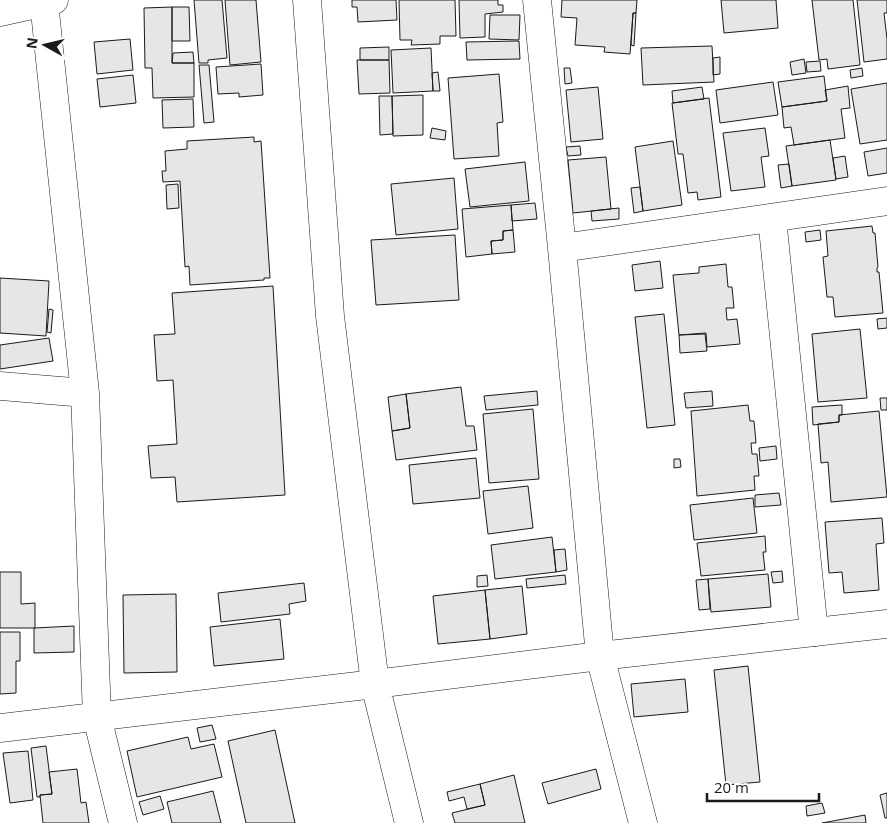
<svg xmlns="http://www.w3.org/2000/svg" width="887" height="823" font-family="'Open Sans',sans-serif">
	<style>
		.building { fill: #e6e6e6; stroke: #1a1a1a }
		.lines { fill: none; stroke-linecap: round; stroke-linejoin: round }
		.minor-casing { stroke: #1a1a1a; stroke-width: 29 }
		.tertiary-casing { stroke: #1a1a1a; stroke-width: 29 }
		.minor { stroke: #fff; stroke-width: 28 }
		.tertiary { stroke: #fff; stroke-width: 28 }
	</style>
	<rect width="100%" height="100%" fill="#fff"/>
	<path class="building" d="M194 0H222L227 58 208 60V63H199Z
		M225 0H256L261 62 230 65Z
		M352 0H396L397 20 358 22 357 7H352Z
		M399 0H455L456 36H440V44L411 45 412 40H400Z
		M459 0H498V5H503V12L485 14V37L460 38Z
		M562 0H637L636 13H633L630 54 604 52 605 47 575 45 577 18 561 17Z
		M721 0H776L778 28 724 33Z
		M812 0H853L860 65 828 69 827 59 819 60Z
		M857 0H887V13H884L887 39V59L864 62Z
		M172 7H189L190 41H172Z
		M172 7V63H194V97L153 98 152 68H145L144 8Z
		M633 13H636L634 46 631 45Z
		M490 15H520L519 40 489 39Z
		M130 39 133 70 97 74 94 42Z
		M519 41 520 59 467 60 466 42Z
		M712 46 714 82 643 85 641 48Z
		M389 47V60H360V48Z
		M431 48 433 91 393 93 391 50Z
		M193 52 194 63H172L173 53Z
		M720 57V74L713 75V58Z
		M804 59 806 73 792 75 790 62Z
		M357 60H389L390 93 359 94Z
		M820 61 821 71 807 72 806 62Z
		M261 64 263 95 239 97V93L218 94 216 67Z
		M199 65H209L214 122 204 123Z
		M564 68H570L572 83 565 84Z
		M862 68 863 76 851 78 850 70Z
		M438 72 440 91H433L432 73Z
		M499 74 503 122 497 123 499 156 454 159 448 78Z
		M133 75 136 103 100 107 97 79Z
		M824 76 827 101 782 107 778 82Z
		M773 82 778 115 720 123 716 90Z
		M887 83V140L860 144 851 89Z
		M848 86 850 108 841 109 845 138 794 145 791 127 784 128 782 107 827 101 825 90Z
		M598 87 603 139 571 142 566 90Z
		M702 87 704 99 673 103 672 91Z
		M423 95V135L393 136 392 96Z
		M379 96H392L393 134 380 135Z
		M709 98 721 197 698 200 697 192 688 193 683 154H678L672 103Z
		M193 99 194 127 163 128 162 100Z
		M432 128 446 131 445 140 430 138Z
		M765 128 769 156 761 157 765 187 731 191 723 133Z
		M254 137V142L261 141 270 278H264V280L190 285 189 266 185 267 180 181 163 182 162 171H166L165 151 187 149V141Z
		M830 140 836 180 792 186 786 146Z
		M673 141 682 205 643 211 635 147Z
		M580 146 581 155 568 156 566 147Z
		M887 148V173L868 176 864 152Z
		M845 156 848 177 836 179 833 158Z
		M606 157 611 209 573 213 568 160Z
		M525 162 529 201 470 207 465 169Z
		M789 164 792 186 781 188 778 165Z
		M454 178 458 229 396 235 391 184Z
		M178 184 179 208 167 209 166 185Z
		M640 187 643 211 634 213 631 188Z
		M535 203 537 219 512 221 511 205Z
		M511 205 513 230 503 231V240L491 241 492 254 466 257 462 209Z
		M619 208V219L592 221 591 211Z
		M872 226 873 233H875L878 267 877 268V272H879L883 313 835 317 833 297H827L823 257 828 256 826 231Z
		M513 230 515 252 492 254 491 241 503 240V231Z
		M820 230 821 240 806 242 805 232Z
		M455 235 459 300 376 305 371 240Z
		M660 261 663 288 635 291 632 265Z
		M726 264 728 287H732L734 308H726L727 320 737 319 740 344 707 347 706 333 679 335 673 275 699 273V267Z
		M0 278 49 281 46 336 0 333Z
		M273 286 285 495 177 502 175 477 151 478 148 446 177 444 173 380 157 381 154 335 175 334 172 293Z
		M49 309 53 310 51 333 47 332Z
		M664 314 675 425 647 428 635 317Z
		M887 318V328L878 329 877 319Z
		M860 329 867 398 818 402 812 334Z
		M705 334 707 351 680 353 679 335Z
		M49 338 53 361 0 369V345Z
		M461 387 466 426H474L477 450 396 460 392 431 410 428 406 394Z
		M537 391 538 405 486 410 484 396Z
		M712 391 713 406 686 408 684 393Z
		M406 394 410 428 392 431 388 397Z
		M880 398H887V410H881Z
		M748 405 750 421H754L756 443H751L752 454H757L759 476H754L755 490 697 496 691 411Z
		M842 405V415H839V422L813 425 812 407Z
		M533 409 539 479 489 483 483 414Z
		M879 411 887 497 831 502 828 462 821 463 818 424 839 422V415Z
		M776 446 777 459 760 461 759 448Z
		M476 458 480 498 413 504 409 465Z
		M674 459H680L681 467 674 468Z
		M528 486 533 528 488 534 483 491Z
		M779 493 781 505 755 507V495Z
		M753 498 757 533 694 540 690 505Z
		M882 518 884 543 876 544 879 590 844 593 842 572 829 573 825 522Z
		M765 536 766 552H763L765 570 701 576 697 543Z
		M552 537 556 572 495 579 491 545Z
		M565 549 567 570 556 572 554 550Z
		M782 571 783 582 773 583 771 572Z
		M0 572H21V604L35 603V628H0Z
		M768 574 771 607 711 612 708 579Z
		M487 575 488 586 477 587V576Z
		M565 575 566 584 527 588 526 579Z
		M708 579 710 609 699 610 696 580Z
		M304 583 306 601 289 604 290 614 221 622 218 593Z
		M522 586 527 634 490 639 485 590Z
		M485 590 490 639 438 644 433 596Z
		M176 594 177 672 124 673 123 595Z
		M280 619 284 659 214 666 210 627Z
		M74 626V652L34 653V628Z
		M0 632H20V661H16V693L0 694Z
		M748 666 760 782 726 785 714 670Z
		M685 679 688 712 634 717 631 684Z
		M212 725 216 739 200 742 197 728Z
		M275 730 295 823H246L228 741Z
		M188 737 191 749 214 744 222 777 137 797 127 751Z
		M46 746 52 794 40 795V797H37L31 748Z
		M28 751 33 800 10 803 3 753Z
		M77 769 81 803 86 802 89 823H43L40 795 52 794 49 772Z
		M596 769 601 789 548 804 542 783Z
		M514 775 525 823H455L452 813 485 805 480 784Z
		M480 784 485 805 467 809 464 797 449 801 447 792Z
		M213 791 221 823H172L167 802Z
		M887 793V818H885L880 795Z
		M160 796 164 809 143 815 139 802Z
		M822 803 825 813 807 816 806 806Z
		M865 815 866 823H822Z"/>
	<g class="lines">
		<g class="minor-casing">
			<path id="minor" d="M537 0 562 248 600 656 643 823
				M44 2 85 393 97 717 123 823
				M0 12 54 0
				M772 218 814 632
				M562 248 887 201
				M0 386 85 393"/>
		</g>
		<g class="tertiary-casing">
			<path id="tertiary" d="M307 0 330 316 375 684 409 823
				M0 728 375 684 600 656 887 624"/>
		</g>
		<use href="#minor" class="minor"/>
		<use href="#tertiary" class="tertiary"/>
	</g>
	<g transform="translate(45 45) rotate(278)" stroke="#ffffff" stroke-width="4" paint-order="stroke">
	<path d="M0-4L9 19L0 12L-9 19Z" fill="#1a1a1a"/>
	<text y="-8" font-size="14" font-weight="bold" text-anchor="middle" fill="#1a1a1a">N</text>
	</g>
	<path d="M707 793v8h112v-8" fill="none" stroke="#1a1a1a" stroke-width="2.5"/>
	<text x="714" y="793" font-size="15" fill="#1a1a1a" stroke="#ffffff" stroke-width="4" paint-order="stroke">20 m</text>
</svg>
